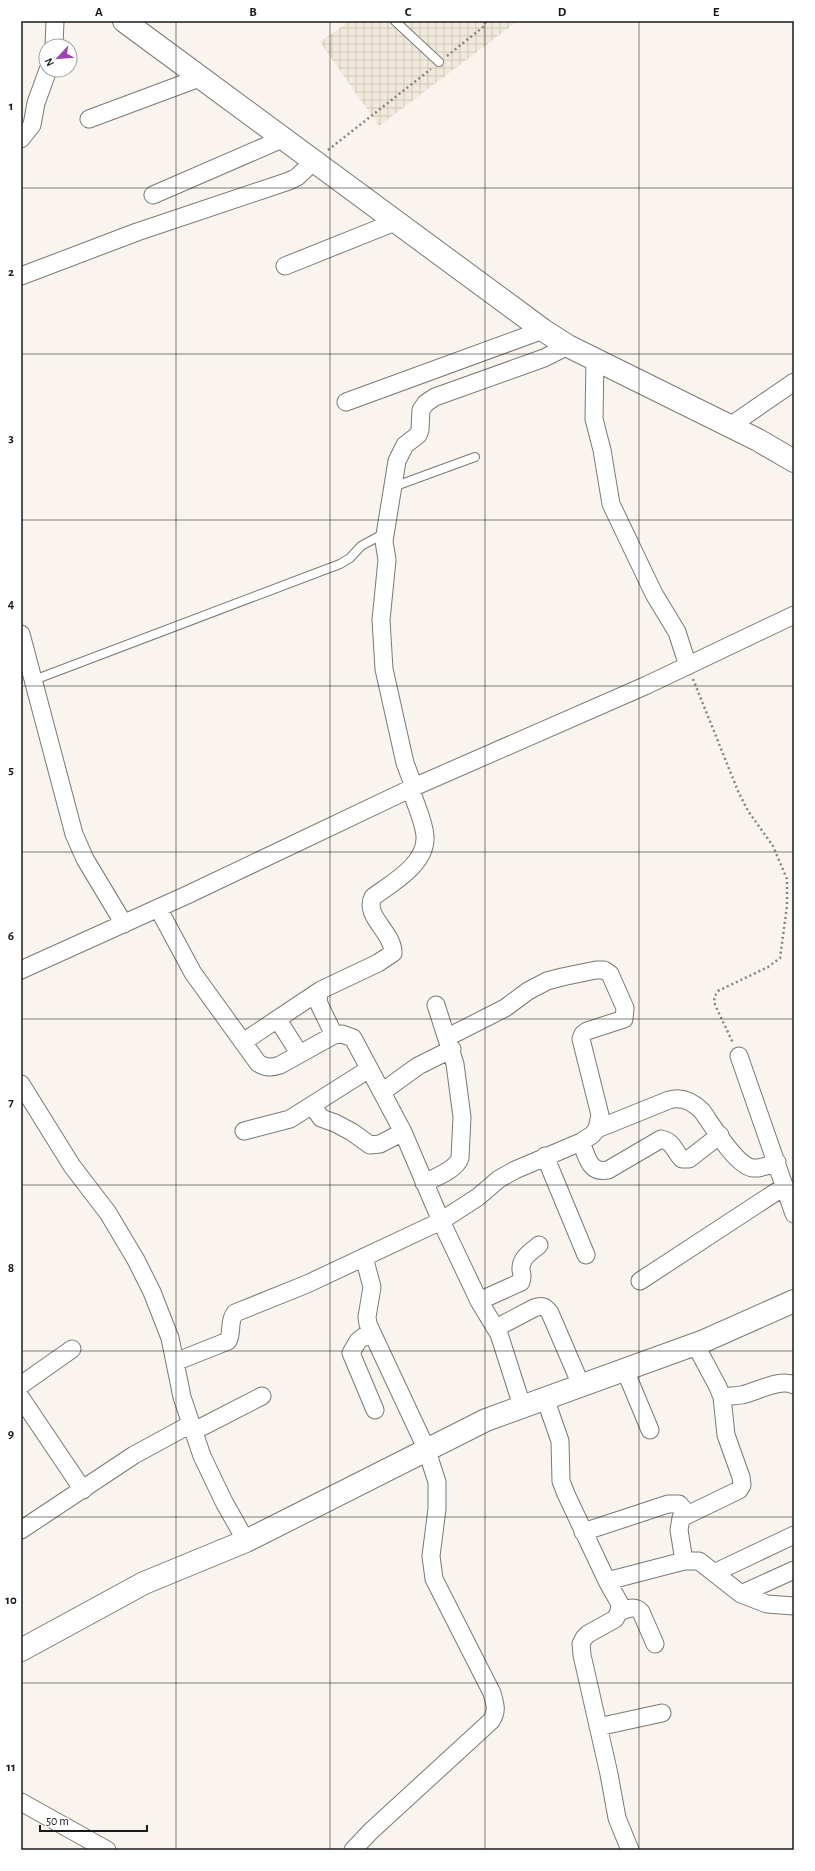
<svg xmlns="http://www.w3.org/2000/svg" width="815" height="1871" font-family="'Alegreya Sans',sans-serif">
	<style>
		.industrial { fill: url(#industrial-grid) }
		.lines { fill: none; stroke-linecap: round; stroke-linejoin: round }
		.lane-casing { stroke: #7c7873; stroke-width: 10 }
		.street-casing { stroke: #7c7873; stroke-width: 19 }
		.secondary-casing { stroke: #7c7873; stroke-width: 24 }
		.path { stroke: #878480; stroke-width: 2.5; stroke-dasharray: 2 3; stroke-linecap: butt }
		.lane { stroke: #fff; stroke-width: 8 }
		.street { stroke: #fff; stroke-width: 17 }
		.secondary { stroke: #fff; stroke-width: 22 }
		.grid { fill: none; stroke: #1b1917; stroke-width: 1; stroke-opacity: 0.55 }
		.neatline { fill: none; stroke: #1b1917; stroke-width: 1.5 }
		.grid-label { font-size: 13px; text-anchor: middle; font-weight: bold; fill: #1b1917 }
	</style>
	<defs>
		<pattern id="industrial-grid" width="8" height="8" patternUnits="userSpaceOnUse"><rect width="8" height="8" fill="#f1e9db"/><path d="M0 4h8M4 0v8" fill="none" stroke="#cec7bb"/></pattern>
	</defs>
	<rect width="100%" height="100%" fill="#f9f4ee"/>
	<path class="industrial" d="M349 21H518L379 126 320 42Z"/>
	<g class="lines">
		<g class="lane-casing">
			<path id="lane" d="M395 21 439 62
				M393 487 475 457
				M34 680 340 564 350 558 361 546 385 533"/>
		</g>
		<g class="street-casing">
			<path id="street" d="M54 46 55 21
				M89 119 199 78
				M21 139 32 125 36 103 48 70
				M153 195 282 139
				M285 266 395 222
				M21 276 137 232 289 181 297 177 313 162
				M595 360 594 419 602 450 611 504 654 594 677 632 688 666
				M346 402 543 330
				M730 426 794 382
				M21 634 74 834 85 859 124 924
				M414 787 405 763 384 669 381 620 387 560 384 541 397 461 405 445 418 435 420 430 421 410 426 403 435 397 544 358 568 346
				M158 908 193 973 258 1063C266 1068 271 1068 280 1065L334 1035 342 1034 353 1038 403 1132 441 1221 479 1301 499 1334 522 1406
				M21 970 187 895 414 787 647 685 794 615
				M278 1020 299 1053
				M334 1035 319 1004 318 995 321 990 378 963 393 953C394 933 363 916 373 897 392 883 427 864 425 836 424 821 415 804 411 789
				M243 1042 321 990
				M739 1056 794 1214
				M21 1084 72 1166 108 1213 136 1260 152 1292 170 1338 182 1397 202 1456 224 1502 246 1541
				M382 1092 418 1066 452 1049
				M312 1105 321 1118 335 1123 352 1132 370 1145 380 1144 403 1132
				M597 1129 669 1100C682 1096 693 1102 702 1111 712 1125 736 1166 753 1168 761 1169 769 1165 777 1162
				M244 1131 290 1119 369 1069
				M581 1142C587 1156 589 1174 608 1170L661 1139C673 1141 674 1151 682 1159H689L720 1135
				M545 1156 586 1255
				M424 1183C436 1177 456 1170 460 1158L462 1117 455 1064 436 1005
				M640 1281 785 1186
				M479 1301 521 1282C523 1277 522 1275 521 1270 520 1258 531 1252 539 1245
				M496 1328 534 1308C542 1305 545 1306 550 1313L581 1385
				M371 1331 358 1341 351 1353 375 1410
				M175 1362 228 1341C233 1331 228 1322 235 1313L307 1284 441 1221 478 1197 499 1179 515 1170 581 1142 592 1135 597 1129 600 1115 581 1039 583 1034 587 1031 624 1019 625 1008 610 974 604 970H596L562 977 547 981 528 991 505 1008 448 1037
				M625 1370 650 1430
				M21 1385 72 1349
				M722 1397C728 1396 735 1396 741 1395 757 1392 779 1378 794 1385
				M21 1398 83 1490
				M545 1398 560 1441 561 1481 566 1494 607 1581 620 1604 619 1612 615 1619 588 1634 584 1638 581 1644 582 1655 609 1774 617 1818 630 1850
				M194 1431 262 1396
				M21 1530 134 1455 191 1424
				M583 1532 668 1504H679L688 1514
				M684 1561 679 1530 681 1518 739 1490 742 1485 741 1477 726 1435 722 1397 718 1387 695 1344
				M714 1573 794 1535
				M607 1581 684 1561H699L741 1594 767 1604 794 1606
				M741 1594 794 1570
				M619 1612C628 1609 634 1605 641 1612L655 1644
				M598 1727 662 1713
				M21 1802 107 1850
				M353 1850 371 1831 491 1721C498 1711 495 1704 492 1693L434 1579 431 1556 437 1509V1482L426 1448 368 1324 367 1317 372 1287 364 1257"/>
		</g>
		<g class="secondary-casing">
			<path id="secondary" d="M124 21 543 330 568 346 758 440 794 461
				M21 1650 144 1583 246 1541 486 1420 704 1341 794 1301"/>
		</g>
		<path class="path" d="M447 56 483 27 486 21
			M328 150 431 69
			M693 679 738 791 748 811 773 846 787 879V906L780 958 768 967 718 991C714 997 713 1000 716 1007L733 1043"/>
		<use href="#lane" class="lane"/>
		<use href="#street" class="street"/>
		<use href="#secondary" class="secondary"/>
	</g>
	<path class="grid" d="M176 21V1850M330 21V1850M485 21V1850M639 21V1850M21 188H794M21 354H794M21 520H794M21 686H794M21 852H794M21 1019H794M21 1185H794M21 1351H794M21 1517H794M21 1683H794"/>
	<rect width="815" height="1871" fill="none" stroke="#ffffff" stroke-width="44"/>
	<g transform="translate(58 58) rotate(244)"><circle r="19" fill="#ffffff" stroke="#a4a3a2"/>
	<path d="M0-3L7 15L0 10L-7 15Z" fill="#9c45b2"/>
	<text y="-6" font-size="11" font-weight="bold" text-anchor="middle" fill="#1b1917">N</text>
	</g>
	<path d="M40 1825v6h107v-6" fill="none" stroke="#1b1917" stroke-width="2"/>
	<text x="46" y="1825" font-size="12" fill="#1b1917" stroke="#ffffff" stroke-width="3" paint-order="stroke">50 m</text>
	<rect x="22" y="22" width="771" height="1827" class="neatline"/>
	<g class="grid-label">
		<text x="99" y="16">A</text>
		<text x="253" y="16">B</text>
		<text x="408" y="16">C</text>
		<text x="562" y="16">D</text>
		<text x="716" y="16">E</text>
		<text x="11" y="110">1</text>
		<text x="11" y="276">2</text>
		<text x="11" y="442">3</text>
		<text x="11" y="608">4</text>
		<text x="11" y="774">5</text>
		<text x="11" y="940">6</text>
		<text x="11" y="1106">7</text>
		<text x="11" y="1272">8</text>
		<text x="11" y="1438">9</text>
		<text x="11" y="1604">10</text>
		<text x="11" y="1771">11</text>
	</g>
</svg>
